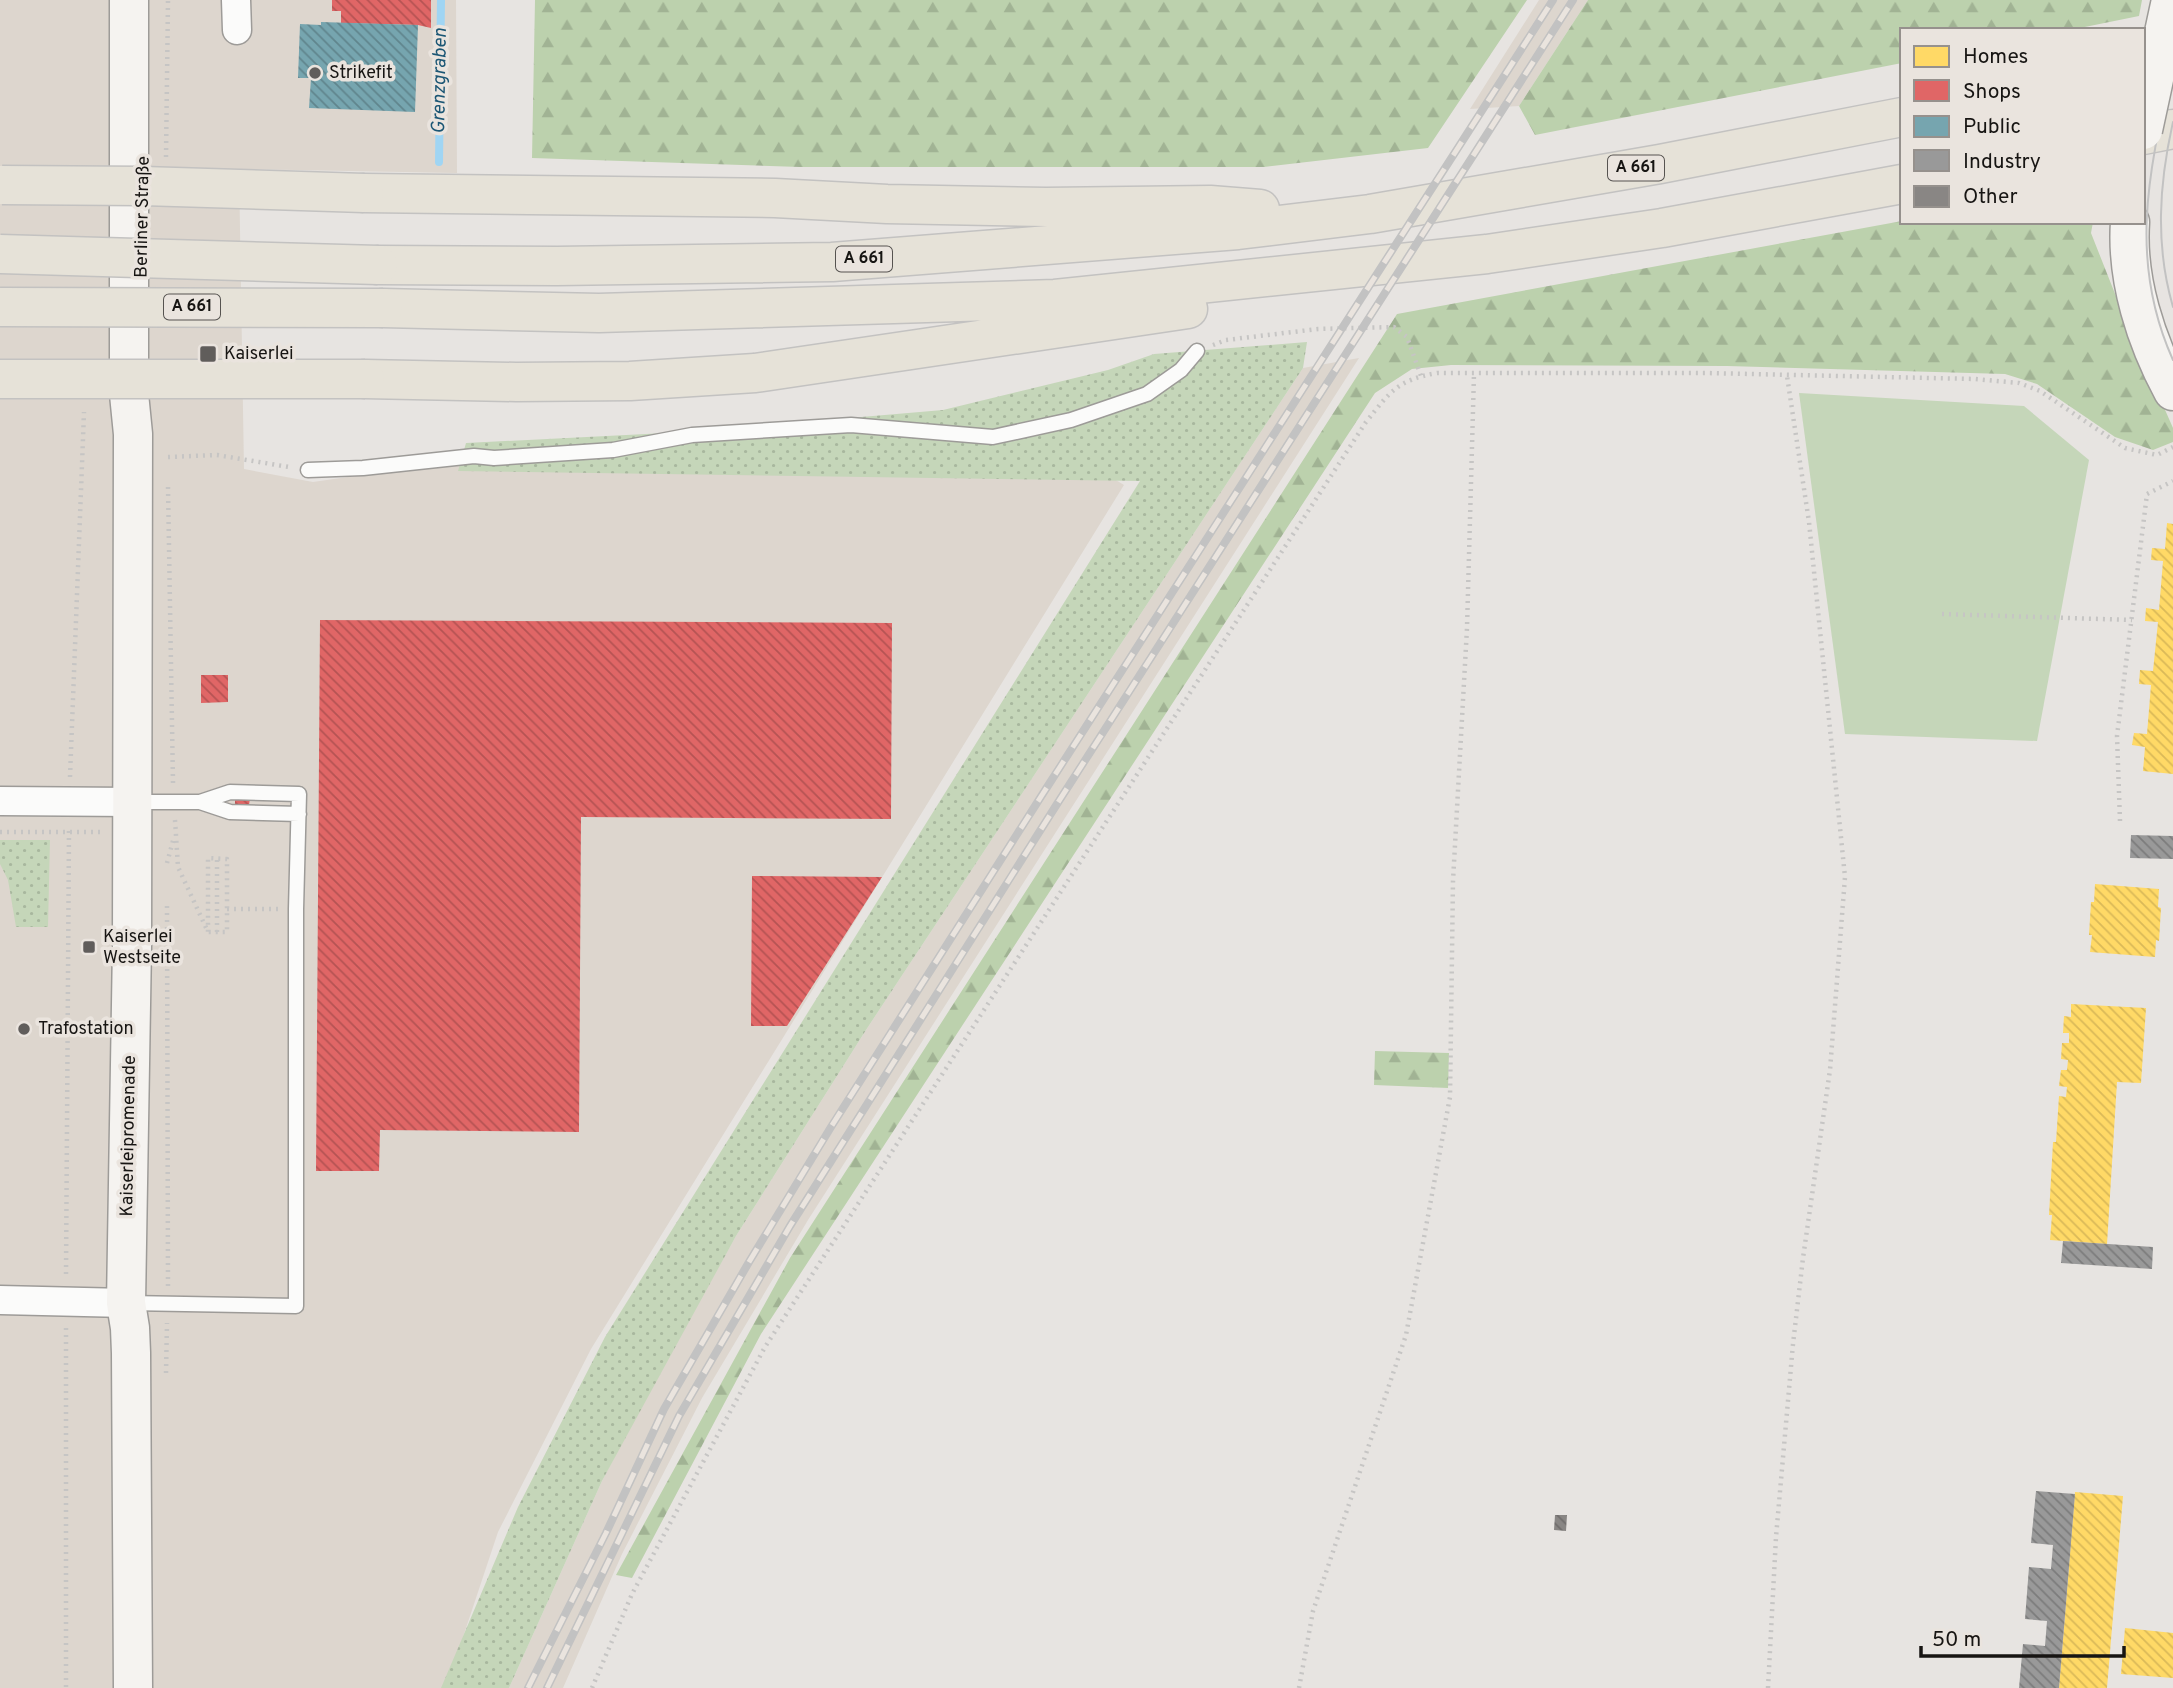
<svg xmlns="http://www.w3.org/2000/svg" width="2173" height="1688" font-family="Overpass,sans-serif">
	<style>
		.built { fill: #ddd6ce }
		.grass { fill: url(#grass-dots) }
		.forest { fill: url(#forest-firs) }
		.garden { fill: #c5d6b9 }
		.homes { fill: url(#homes-back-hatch) }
		.shops { fill: url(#shops-back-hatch) }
		.public { fill: url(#public-back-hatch) }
		.industry { fill: url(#industry-back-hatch) }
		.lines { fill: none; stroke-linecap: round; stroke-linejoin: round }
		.stream { stroke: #a0d5f3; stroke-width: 8 }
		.building { fill: url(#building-back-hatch) }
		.service-casing { stroke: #9d9b98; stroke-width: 17 }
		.minor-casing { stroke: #9d9b98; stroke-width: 31 }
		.secondary-casing { stroke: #9d9b98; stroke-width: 41 }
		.motorway-casing { stroke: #c3c2c1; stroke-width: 41 }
		.path { stroke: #c6c5c4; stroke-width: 4.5; stroke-dasharray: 2 5; stroke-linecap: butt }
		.service { stroke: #fbfbfa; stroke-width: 14 }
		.minor { stroke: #fbfbfa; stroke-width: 28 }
		.secondary { stroke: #f5f3f0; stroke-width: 38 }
		.motorway { stroke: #e6e2d8; stroke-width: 38 }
		.tram { stroke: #c2c2c2; stroke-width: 2 }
		.rail-casing { stroke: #c2c2c2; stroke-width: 8 }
		.rail { stroke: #eae4de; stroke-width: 5; stroke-dasharray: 16; stroke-linecap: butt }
		.secondary-bridge-casing { stroke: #9d9b98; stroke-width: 41; stroke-linecap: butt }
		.motorway-bridge-casing { stroke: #c3c2c1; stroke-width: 41; stroke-linecap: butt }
		.secondary-bridge { stroke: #f5f3f0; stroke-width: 38 }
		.motorway-bridge { stroke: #e6e2d8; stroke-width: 38 }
		.poi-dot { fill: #605d5b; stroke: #eae4de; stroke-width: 2.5 }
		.labels { text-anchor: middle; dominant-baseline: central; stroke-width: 7; stroke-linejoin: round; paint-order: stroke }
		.shield { fill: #eae4de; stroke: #565350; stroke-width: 2 }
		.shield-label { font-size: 16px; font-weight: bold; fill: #171513 }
		.poi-label { font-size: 18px; fill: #171513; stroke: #eae4de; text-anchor: start }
		.street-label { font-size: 18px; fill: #171513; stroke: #eae4de }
		.water-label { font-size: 19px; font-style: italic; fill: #1b5674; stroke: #eae4de }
	</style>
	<defs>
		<pattern id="grass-dots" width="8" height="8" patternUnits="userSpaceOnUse" patternTransform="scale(1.75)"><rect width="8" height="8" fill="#c5d6b9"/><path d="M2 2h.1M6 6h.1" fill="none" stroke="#a8b79e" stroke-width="1.8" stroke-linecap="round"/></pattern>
		<pattern id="forest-firs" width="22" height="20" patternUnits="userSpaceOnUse" patternTransform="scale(1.75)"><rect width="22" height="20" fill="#bcd1ad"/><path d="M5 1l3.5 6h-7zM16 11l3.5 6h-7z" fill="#a1b394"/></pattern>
		<pattern id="homes-back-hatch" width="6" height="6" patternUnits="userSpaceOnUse" patternTransform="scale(1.75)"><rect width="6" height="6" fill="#ffd966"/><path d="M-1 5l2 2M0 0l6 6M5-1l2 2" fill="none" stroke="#dab958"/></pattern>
		<pattern id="shops-back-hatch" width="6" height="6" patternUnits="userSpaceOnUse" patternTransform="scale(1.75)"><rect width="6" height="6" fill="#e06666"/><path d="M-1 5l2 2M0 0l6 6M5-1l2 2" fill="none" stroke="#b55353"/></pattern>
		<pattern id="public-back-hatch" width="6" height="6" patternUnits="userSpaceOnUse" patternTransform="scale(1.75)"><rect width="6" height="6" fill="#76a5af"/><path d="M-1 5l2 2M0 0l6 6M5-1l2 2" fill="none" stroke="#60858d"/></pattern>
		<pattern id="industry-back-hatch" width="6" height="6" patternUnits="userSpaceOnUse" patternTransform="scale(1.75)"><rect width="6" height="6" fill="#999"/><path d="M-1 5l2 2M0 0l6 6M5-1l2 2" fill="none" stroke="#7c7c7c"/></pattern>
		<pattern id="building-back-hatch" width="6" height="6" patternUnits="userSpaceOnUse" patternTransform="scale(1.75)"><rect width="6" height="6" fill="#898684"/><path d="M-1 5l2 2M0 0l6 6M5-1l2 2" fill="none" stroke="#6f6c6b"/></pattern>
	</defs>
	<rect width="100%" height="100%" fill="#e7e4e1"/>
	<path class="built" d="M0 0H456L457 173 239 169 244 469 313 482 460 461 1073 454 1124 485 591 1349 498 1532 446 1688H0Z
		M1539 0H1588L1519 106 1470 109Z
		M1359 358 808 1220 702 1398 622 1554 563 1688H509L602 1481 666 1360 736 1236 866 1030 1303 368Z"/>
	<path class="grass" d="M1307 342 1303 368 866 1030 736 1236 602 1481 509 1688H441L518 1507 605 1337 1140 481 458 471 466 443 685 432 943 410 1108 370 1154 354Z
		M0 840H50L48 927H16L8 880 0 864Z"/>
	<path class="forest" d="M535 0H1527L1428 148 1264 167H800L532 158Z
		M1588 0H2142L2139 16 2070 30H1902V63L1535 135 1519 106Z
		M1902 221 2093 222 2091 233 2123 314 2173 428V442L2153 450 2115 437 2037 384 2005 374 1727 366 1451 365 1412 369 1375 393 761 1334 632 1578 616 1575 790 1258 1397 314Z
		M1375 1051 1449 1053 1448 1088 1374 1085Z"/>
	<path class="garden" d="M1799 393 2024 406 2089 460 2037 741 1845 734Z"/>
	<path class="homes" d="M2167 523 2173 524V774L2143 771 2145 747 2132 745 2134 733 2147 734 2151 685 2139 684 2140 670 2153 671 2158 622 2145 621 2146 608 2159 610 2163 561 2151 560 2152 548 2165 549Z
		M2095 884 2159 889 2158 907 2161 908 2159 941 2156 940 2155 957 2090 952 2092 935H2089L2091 902H2094Z
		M2071 1004 2146 1008 2141 1083 2117 1082 2107 1244 2050 1240 2052 1215H2049L2053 1142H2056L2059 1096 2066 1097 2067 1087 2059 1086 2061 1070H2067L2068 1060 2061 1059 2062 1043H2069V1033H2063L2064 1016 2071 1017Z
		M2075 1492 2123 1496 2107 1688H2059Z
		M2125 1628 2173 1633V1678L2121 1674Z"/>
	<path class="shops" d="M332 0H431V28L418 25 341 23V11H332Z
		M320 620 892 623 891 819 581 817 579 1132 380 1130 379 1171H316Z
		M201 675H228V702L201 703Z
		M235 798H250L249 805 235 804Z
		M752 876 882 877 787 1026H751Z
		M18 1024H30V1034H18Z"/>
	<path class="public" d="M321 22 418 25 415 112 309 108 311 78H298L300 24 321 25Z"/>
	<path class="industry" d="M2131 835 2173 836V859L2130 858Z
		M2063 1241 2153 1247 2152 1269 2061 1263Z
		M2036 1491 2075 1494 2059 1688H2019L2023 1644 2045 1646 2047 1621 2025 1619 2029 1567 2051 1569 2053 1545 2031 1543Z"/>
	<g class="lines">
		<path class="stream" d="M439 162 441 0"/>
	</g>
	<path class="building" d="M1555 1515H1567L1566 1531 1554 1530Z"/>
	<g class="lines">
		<g class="service-casing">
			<path id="service" d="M308 470 363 468 474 456 494 458 613 450 692 435 851 425 993 437 1071 420 1147 394 1181 370 1197 351
				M200 802 230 812 299 814
				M128 1303 296 1306V909L299 794 230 792 200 802H134"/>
		</g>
		<g class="minor-casing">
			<path id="minor" d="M236 0 237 30
				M0 801 132 802
				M0 1300 126 1303"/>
		</g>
		<g class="secondary-casing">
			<path id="secondary" d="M129 0V394L133 434 132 945 126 1303 130 1328 131 1353 133 1688
				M2130 222C2126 280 2146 341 2173 391"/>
		</g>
		<g class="motorway-casing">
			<path id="motorway" d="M2143 135 2173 129
				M364 193 775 198 887 204 1046 207 1210 205 1260 209
				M378 265 557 266 832 262 1238 230 1370 214 1660 164 1902 117
				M383 308 599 313 1055 299 1487 254 1662 228 1902 184
				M365 379 516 382 630 381 755 373 1188 309"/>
		</g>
		<path class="path" d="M166 157 168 0
			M1213 345 1226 340 1318 329 1394 327 1407 337 1421 376
			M168 457 217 455 289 467
			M168 487 173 783
			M1942 614 2132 620
			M70 777 84 412
			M175 820 178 867 208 932V858L227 859V932H208
			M2120 821 2117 736 2147 494 2173 481
			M0 832H101
			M167 863 174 837
			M167 906 168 1286
			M227 909H279
			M217 932V859
			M66 1274 69 828
			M66 1328V1688
			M166 1373 167 1323
			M592 1688 632 1594 765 1347 1366 422C1390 392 1397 380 1437 373H1706L1975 379 2019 383 2040 391 2125 448 2157 455 2173 447
			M1299 1688 1313 1611 1406 1335 1450 1097 1453 881 1467 628 1474 374
			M1768 1688 1776 1537 1793 1344 1803 1258 1830 1070 1845 877 1809 522 1787 376"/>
		<use href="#service" class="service"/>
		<use href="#minor" class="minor"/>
		<use href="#secondary" class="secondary"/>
		<use href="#motorway" class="motorway"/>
		<path class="tram" d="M2173 63C2150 167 2127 258 2173 360
			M2173 122C2159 184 2155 245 2173 307"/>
		<g class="rail-casing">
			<path id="rail" d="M528 1688 606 1533 664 1409 749 1262 831 1127 1042 795 1553 0
				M547 1688 679 1416 790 1226 1057 804 1573 0"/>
		</g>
		<use href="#rail" class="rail"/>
		<g class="secondary-bridge-casing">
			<path id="secondary-bridge" d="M2143 130 2171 0"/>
		</g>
		<g class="motorway-bridge-casing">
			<path id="motorway-bridge" d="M2 185 143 186 364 193
				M0 254 378 265
				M0 307 383 308
				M0 379H365"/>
		</g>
		<use href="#secondary-bridge" class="secondary-bridge"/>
		<use href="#motorway-bridge" class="motorway-bridge"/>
	</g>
	<g class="poi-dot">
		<circle cx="315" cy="73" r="7"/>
		<rect x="199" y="345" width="18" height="18" rx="3.5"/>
		<rect x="82" y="940" width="14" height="14" rx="3.5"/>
		<circle cx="24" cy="1029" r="7"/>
	</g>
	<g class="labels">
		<g class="shield">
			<rect x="1608" y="155.5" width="56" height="25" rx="5"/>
			<rect x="836" y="246.5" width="56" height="25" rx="5"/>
			<rect x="164" y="294.5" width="56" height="25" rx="5"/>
		</g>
		<g class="shield-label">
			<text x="1636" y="168">A 661</text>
			<text x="864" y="259">A 661</text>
			<text x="192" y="307">A 661</text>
		</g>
		<g class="poi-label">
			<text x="329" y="73">Strikefit</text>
			<text x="224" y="354">Kaiserlei</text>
			<text x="103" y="937">Kaiserlei<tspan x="103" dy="21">Westseite</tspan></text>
			<text x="38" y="1029">Trafostation</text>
		</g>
		<g class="street-label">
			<text transform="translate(143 217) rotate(-89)">Berliner Straße</text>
			<text transform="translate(129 1136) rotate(-89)">Kaiserleipromenade</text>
		</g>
		<g class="water-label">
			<text transform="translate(440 81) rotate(-89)">Grenzgraben</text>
		</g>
	</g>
	<rect x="1900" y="28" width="245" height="196" fill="#eae4de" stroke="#96918d" stroke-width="2"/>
	<rect x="1914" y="46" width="35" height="21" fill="#ffd966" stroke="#96918d" stroke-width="2"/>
	<text x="1963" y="63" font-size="21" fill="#171513">Homes</text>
	<rect x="1914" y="80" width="35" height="21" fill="#e06666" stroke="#96918d" stroke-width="2"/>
	<text x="1963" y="98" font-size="21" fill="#171513">Shops</text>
	<rect x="1914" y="116" width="35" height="21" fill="#76a5af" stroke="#96918d" stroke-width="2"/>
	<text x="1963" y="133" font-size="21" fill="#171513">Public</text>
	<rect x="1914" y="150" width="35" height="21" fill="#999999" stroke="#96918d" stroke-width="2"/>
	<text x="1963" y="168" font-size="21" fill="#171513">Industry</text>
	<rect x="1914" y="186" width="35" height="21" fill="#898684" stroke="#96918d" stroke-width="2"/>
	<text x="1963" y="203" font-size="21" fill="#171513">Other</text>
	<path d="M1921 1646v10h203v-10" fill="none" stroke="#171513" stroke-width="3.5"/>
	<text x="1932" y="1646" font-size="21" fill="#171513" stroke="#eae4de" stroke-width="5" paint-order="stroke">50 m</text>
</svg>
